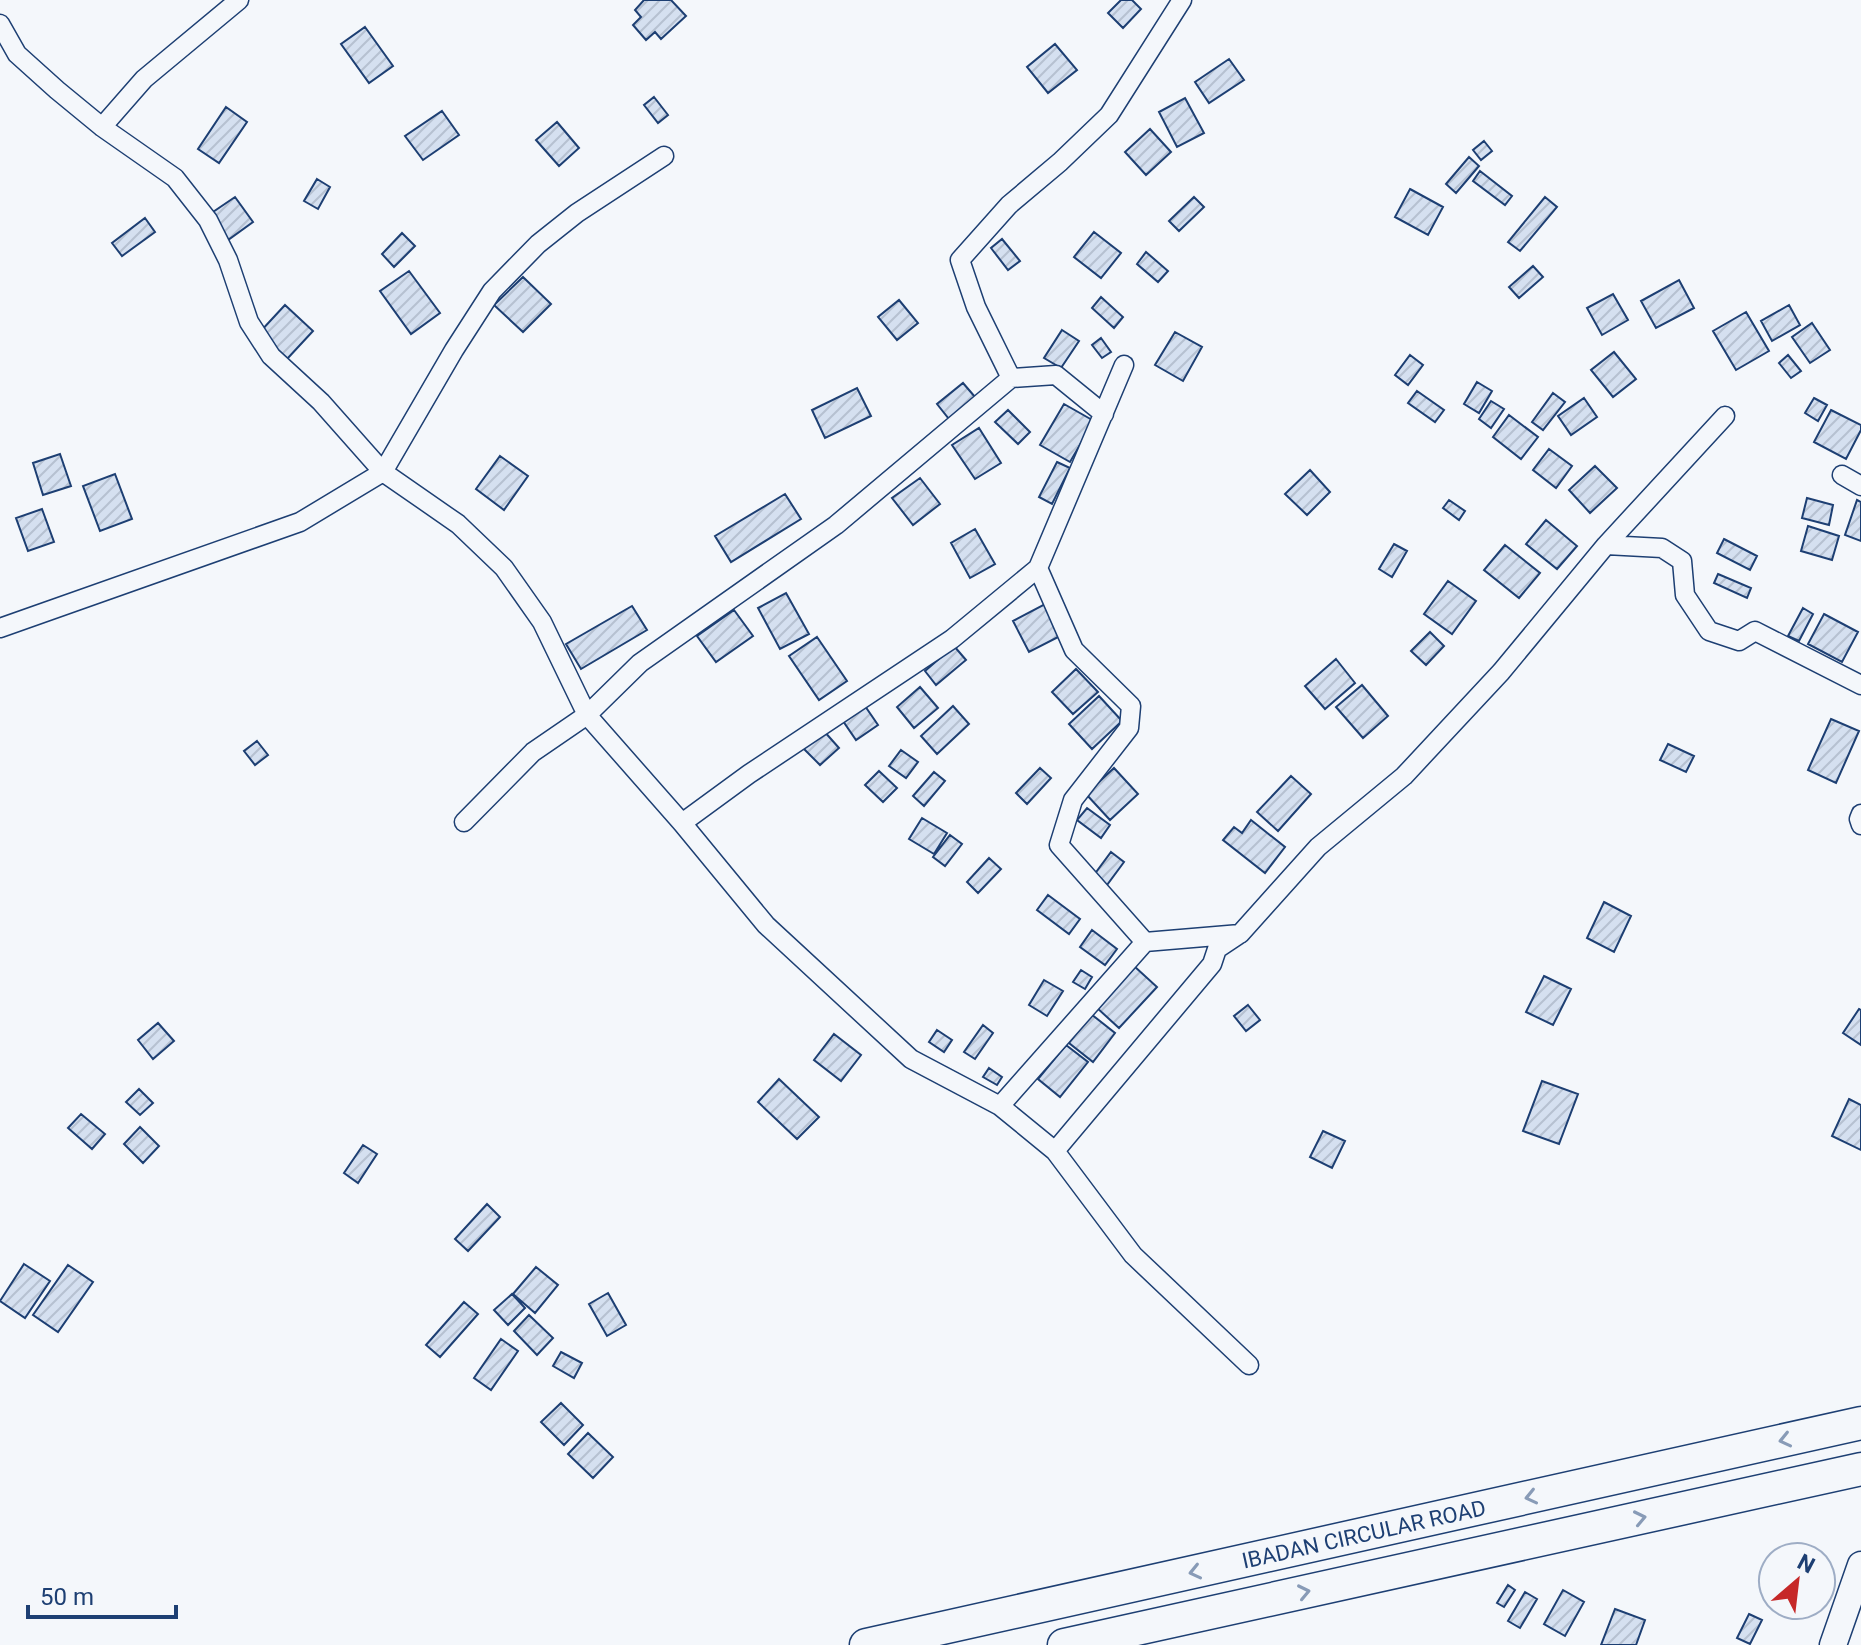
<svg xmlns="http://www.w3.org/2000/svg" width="1861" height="1645" font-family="Roboto,sans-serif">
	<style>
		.building { fill: url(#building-hatch); stroke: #1d3f73; stroke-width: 2 }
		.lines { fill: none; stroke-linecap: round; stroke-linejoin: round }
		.street-casing { stroke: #1d3f73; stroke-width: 21 }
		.secondary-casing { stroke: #1d3f73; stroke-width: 29 }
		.highway-casing { stroke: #1d3f73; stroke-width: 35 }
		.street { stroke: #f4f7fb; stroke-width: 18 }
		.secondary { stroke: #f4f7fb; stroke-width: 26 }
		.highway { stroke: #f4f7fb; stroke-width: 32 }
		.oneway { stroke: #889bb7 }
		.labels { text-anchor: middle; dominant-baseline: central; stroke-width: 6; stroke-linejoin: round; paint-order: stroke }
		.street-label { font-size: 22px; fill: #1d3f73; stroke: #f4f7fb }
	</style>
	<defs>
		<pattern id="building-hatch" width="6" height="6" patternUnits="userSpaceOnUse" patternTransform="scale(2)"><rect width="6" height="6" fill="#d5e0f0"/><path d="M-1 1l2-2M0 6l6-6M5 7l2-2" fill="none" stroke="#b6c1d1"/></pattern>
	</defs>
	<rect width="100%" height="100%" fill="#f4f7fb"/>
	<path class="building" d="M644 0H671L686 16 661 39 655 32 646 40 633 25 641 17 635 10Z
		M1121 0H1132L1141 9 1123 28 1108 13Z
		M365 27 393 66 369 83 341 44Z
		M1055 44 1077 70 1048 93 1027 67Z
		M1229 59 1244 80 1209 103 1195 82Z
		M654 97 668 115 658 123 644 105Z
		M1185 98 1204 133 1177 147 1159 112Z
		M226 107 247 122 219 163 198 149Z
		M442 111 459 135 423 160 405 136Z
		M557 122 579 148 559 166 536 140Z
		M1150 129 1171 152 1146 175 1125 152Z
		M1484 141 1492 151 1481 160 1473 150Z
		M1469 157 1479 166 1456 193 1446 184Z
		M1480 171 1512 196 1505 205 1473 181Z
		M317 179 330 187 318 209 304 201Z
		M1410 189 1443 207 1428 235 1395 217Z
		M235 197 253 222 228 240 210 214Z
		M1194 197 1204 207 1179 231 1169 221Z
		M1545 197 1557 207 1520 251 1508 242Z
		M145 218 155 232 122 256 112 243Z
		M1094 232 1121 253 1101 278 1074 257Z
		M402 233 415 246 394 267 382 254Z
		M1002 239 1020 261 1008 270 991 248Z
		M1146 252 1168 271 1158 282 1137 264Z
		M1533 266 1543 277 1519 298 1509 287Z
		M409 271 440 313 411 334 380 291Z
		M523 277 551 304 523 332 494 305Z
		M1679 280 1694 308 1656 328 1641 301Z
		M1613 294 1628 320 1602 335 1587 308Z
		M1101 297 1123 317 1114 328 1092 308Z
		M899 300 918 323 897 340 878 317Z
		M285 305 313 331 287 359 259 333Z
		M1789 305 1800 325 1772 341 1761 321Z
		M1746 312 1769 351 1736 370 1713 331Z
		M1812 323 1830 350 1810 363 1792 337Z
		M1062 330 1079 341 1061 368 1044 358Z
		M1175 332 1202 347 1183 381 1155 365Z
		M1101 338 1111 352 1102 358 1092 345Z
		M1614 352 1636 379 1613 397 1591 370Z
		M1410 355 1423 365 1408 385 1395 375Z
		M1788 355 1801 371 1791 378 1779 363Z
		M1477 382 1492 391 1479 413 1464 404Z
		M963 383 975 397 949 419 937 404Z
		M857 388 871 416 825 438 812 410Z
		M1417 391 1444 410 1435 422 1408 403Z
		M1553 393 1565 402 1543 430 1532 422Z
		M1584 398 1597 417 1571 435 1558 416Z
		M1814 398 1827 405 1818 421 1805 413Z
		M1491 401 1504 409 1491 428 1479 419Z
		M1064 404 1094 421 1070 462 1040 445Z
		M1008 410 1030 432 1018 444 995 422Z
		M1831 410 1861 425V430L1846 459 1814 442Z
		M1509 415 1538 437 1521 459 1493 437Z
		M979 428 1001 463 975 479 952 445Z
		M1549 449 1572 466 1556 488 1533 470Z
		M60 454 71 486 43 495 33 463Z
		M500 456 528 476 504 510 476 489Z
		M1057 462 1070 468 1052 504 1039 497Z
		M1595 466 1617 488 1590 513 1569 490Z
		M1310 470 1330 492 1307 515 1285 494Z
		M115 474 132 519 100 531 83 486Z
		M920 478 940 504 913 525 892 498Z
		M785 494 801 519 731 562 715 536Z
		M1807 498 1833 505 1829 525 1802 518Z
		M1449 500 1465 511 1459 520 1443 508Z
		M1857 500 1861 502V541L1845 535Z
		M42 509 54 542 28 551 16 518Z
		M1546 520 1577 546 1557 569 1526 544Z
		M1808 526 1839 536 1832 560 1801 551Z
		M975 529 995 564 970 578 951 543Z
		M1724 539 1757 556 1750 570 1717 553Z
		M1394 544 1407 551 1392 577 1379 569Z
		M1505 545 1540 573 1519 598 1484 570Z
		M1718 574 1751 588 1747 598 1714 583Z
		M1448 581 1476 601 1452 634 1424 614Z
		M786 593 809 634 780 649 758 608Z
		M1047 603 1064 634 1029 652 1013 621Z
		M632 606 647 630 581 669 566 644Z
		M1803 608 1813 614 1799 641 1788 636Z
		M734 610 753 636 716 662 697 636Z
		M1824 614 1858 632 1842 662 1808 644Z
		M1430 632 1444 646 1426 665 1411 651Z
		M817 637 847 681 819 700 789 656Z
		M954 646 966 660 936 685 925 671Z
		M1336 659 1355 683 1325 709 1305 686Z
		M1076 669 1098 692 1073 714 1052 692Z
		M1362 685 1388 716 1363 738 1336 707Z
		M920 687 938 708 914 728 897 707Z
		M1099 696 1122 721 1092 749 1069 724Z
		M865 706 878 725 856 740 843 721Z
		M953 706 969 724 937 754 921 736Z
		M1831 719 1859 731 1836 783 1808 770Z
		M823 730 839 748 820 765 803 748Z
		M257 741 268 755 255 765 244 751Z
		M1668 744 1694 756 1686 772 1660 760Z
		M901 750 918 762 906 778 889 766Z
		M1040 768 1051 778 1027 804 1016 793Z
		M1114 768 1138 794 1110 820 1086 794Z
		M879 771 897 788 883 802 865 785Z
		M934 772 945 781 924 806 913 796Z
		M1291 776 1311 794 1278 831 1257 812Z
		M1087 808 1110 825 1101 838 1077 820Z
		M922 818 947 833 934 854 909 839Z
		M1251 820 1285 847 1265 873 1223 840 1234 827 1242 833Z
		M950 835 962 844 945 866 933 857Z
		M1111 852 1124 862 1104 889 1091 879Z
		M989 858 1001 869 978 893 967 882Z
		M1048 895 1080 919 1069 934 1037 910Z
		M1604 902 1631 916 1614 952 1587 938Z
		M1092 930 1117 949 1105 965 1080 947Z
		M1134 966 1157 987 1119 1028 1096 1007Z
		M1081 970 1092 977 1085 989 1073 982Z
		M1544 976 1571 989 1553 1025 1526 1012Z
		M1044 980 1063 991 1047 1016 1029 1005Z
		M1248 1005 1260 1020 1246 1031 1234 1016Z
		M1859 1009 1861 1010V1045L1843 1033Z
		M1091 1014 1115 1033 1093 1062 1069 1043Z
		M158 1023 174 1041 153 1059 138 1040Z
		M983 1025 993 1033 975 1059 964 1052Z
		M937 1030 952 1040 944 1052 929 1042Z
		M834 1034 861 1055 841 1081 814 1060Z
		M1066 1045 1088 1062 1060 1097 1038 1079Z
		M989 1068 1002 1077 997 1085 983 1077Z
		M779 1079 819 1117 797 1139 758 1102Z
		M1542 1081 1578 1094 1559 1144 1523 1131Z
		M139 1089 153 1103 140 1115 126 1102Z
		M1849 1099 1861 1105V1150L1832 1136Z
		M81 1114 105 1134 92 1149 68 1128Z
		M140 1127 159 1146 143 1163 124 1144Z
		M1323 1131 1345 1141 1332 1168 1310 1157Z
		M363 1145 377 1154 358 1183 344 1173Z
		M487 1204 500 1217 468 1251 455 1239Z
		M24 1264 50 1281 25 1318 0 1301Z
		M68 1265 93 1282 58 1332 33 1315Z
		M536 1267 558 1285 535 1313 513 1294Z
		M608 1293 626 1325 607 1336 589 1304Z
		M512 1294 525 1308 508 1325 494 1310Z
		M464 1302 478 1314 440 1357 426 1345Z
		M529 1315 553 1338 537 1355 514 1331Z
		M501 1339 518 1351 491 1390 474 1378Z
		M561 1352 582 1363 574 1378 553 1366Z
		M561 1403 583 1425 564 1445 541 1422Z
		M588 1433 613 1457 593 1478 568 1454Z
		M1508 1585 1515 1590 1504 1607 1497 1603Z
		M1563 1590 1584 1602 1565 1636 1544 1624Z
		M1525 1592 1537 1599 1520 1628 1508 1621Z
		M1615 1609 1645 1620 1636 1645H1601Z
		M1749 1614 1762 1620 1750 1644 1737 1638Z"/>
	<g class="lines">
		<g class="street-casing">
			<path id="street" d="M0 24 17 54 57 90 102 127 175 178 208 220 228 260 249 322 271 356 321 402 383 472 458 524 504 568 542 622 587 715 533 752 464 822
				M102 127 144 79 239 0
				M1124 365 1038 568 952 639 749 774 682 823 766 925 911 1059 1000 1106 1055 1151 1133 1255 1249 1365
				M1011 378 976 307 960 260 1009 205 1060 162 1109 115 1182 0
				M1842 475 1861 486
				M1606 545 1662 548 1682 561 1685 595 1709 631 1739 641 1755 631 1861 685
				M1038 568 1074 650 1131 706 1129 728 1073 800 1059 845 1145 942
				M0 628 300 522 383 472 454 350 492 291 538 244 577 213 664 156
				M1861 814 1859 819 1861 825
				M682 823 587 715 640 663 836 525 1011 378 1056 375 1104 414
				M1000 1106 1145 942 1240 934 1318 847 1404 776 1501 672 1606 545 1725 416
				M1055 1151 1212 964 1217 949 1238 935"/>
		</g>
		<g class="secondary-casing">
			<path id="secondary" d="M1833 1645 1861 1565"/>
		</g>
		<g class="highway-casing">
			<g id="highway">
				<path id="s1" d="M866 1645 1861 1423"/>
				<path d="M1064 1645 1861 1469"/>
			</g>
		</g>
		<use href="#street" class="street"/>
		<use href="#secondary" class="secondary"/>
		<use href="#highway" class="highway"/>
	</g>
	<defs><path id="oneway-chevron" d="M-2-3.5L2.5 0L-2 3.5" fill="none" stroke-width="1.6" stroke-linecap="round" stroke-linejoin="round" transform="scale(2)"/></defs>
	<g class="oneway">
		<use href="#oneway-chevron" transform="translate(1785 1440) rotate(167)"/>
		<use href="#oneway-chevron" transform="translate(1531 1497) rotate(167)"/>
		<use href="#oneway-chevron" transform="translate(1640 1518) rotate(-12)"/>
		<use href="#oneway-chevron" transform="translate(1195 1572) rotate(167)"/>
		<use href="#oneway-chevron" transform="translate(1304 1592) rotate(-12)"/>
	</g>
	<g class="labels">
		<g class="street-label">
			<text stroke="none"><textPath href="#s1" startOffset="510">IBADAN CIRCULAR ROAD</textPath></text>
		</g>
	</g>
	<g transform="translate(1797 1581) rotate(28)"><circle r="38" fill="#f4f7fb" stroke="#9eadc5" stroke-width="2"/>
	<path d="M0-6L14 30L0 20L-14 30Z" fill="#c62828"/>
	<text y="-12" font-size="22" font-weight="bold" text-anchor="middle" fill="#1d3f73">N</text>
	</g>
	<path d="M28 1605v12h148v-12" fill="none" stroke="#1d3f73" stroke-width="4"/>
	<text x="40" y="1605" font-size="24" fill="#1d3f73" stroke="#f4f7fb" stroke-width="6" paint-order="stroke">50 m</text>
</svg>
